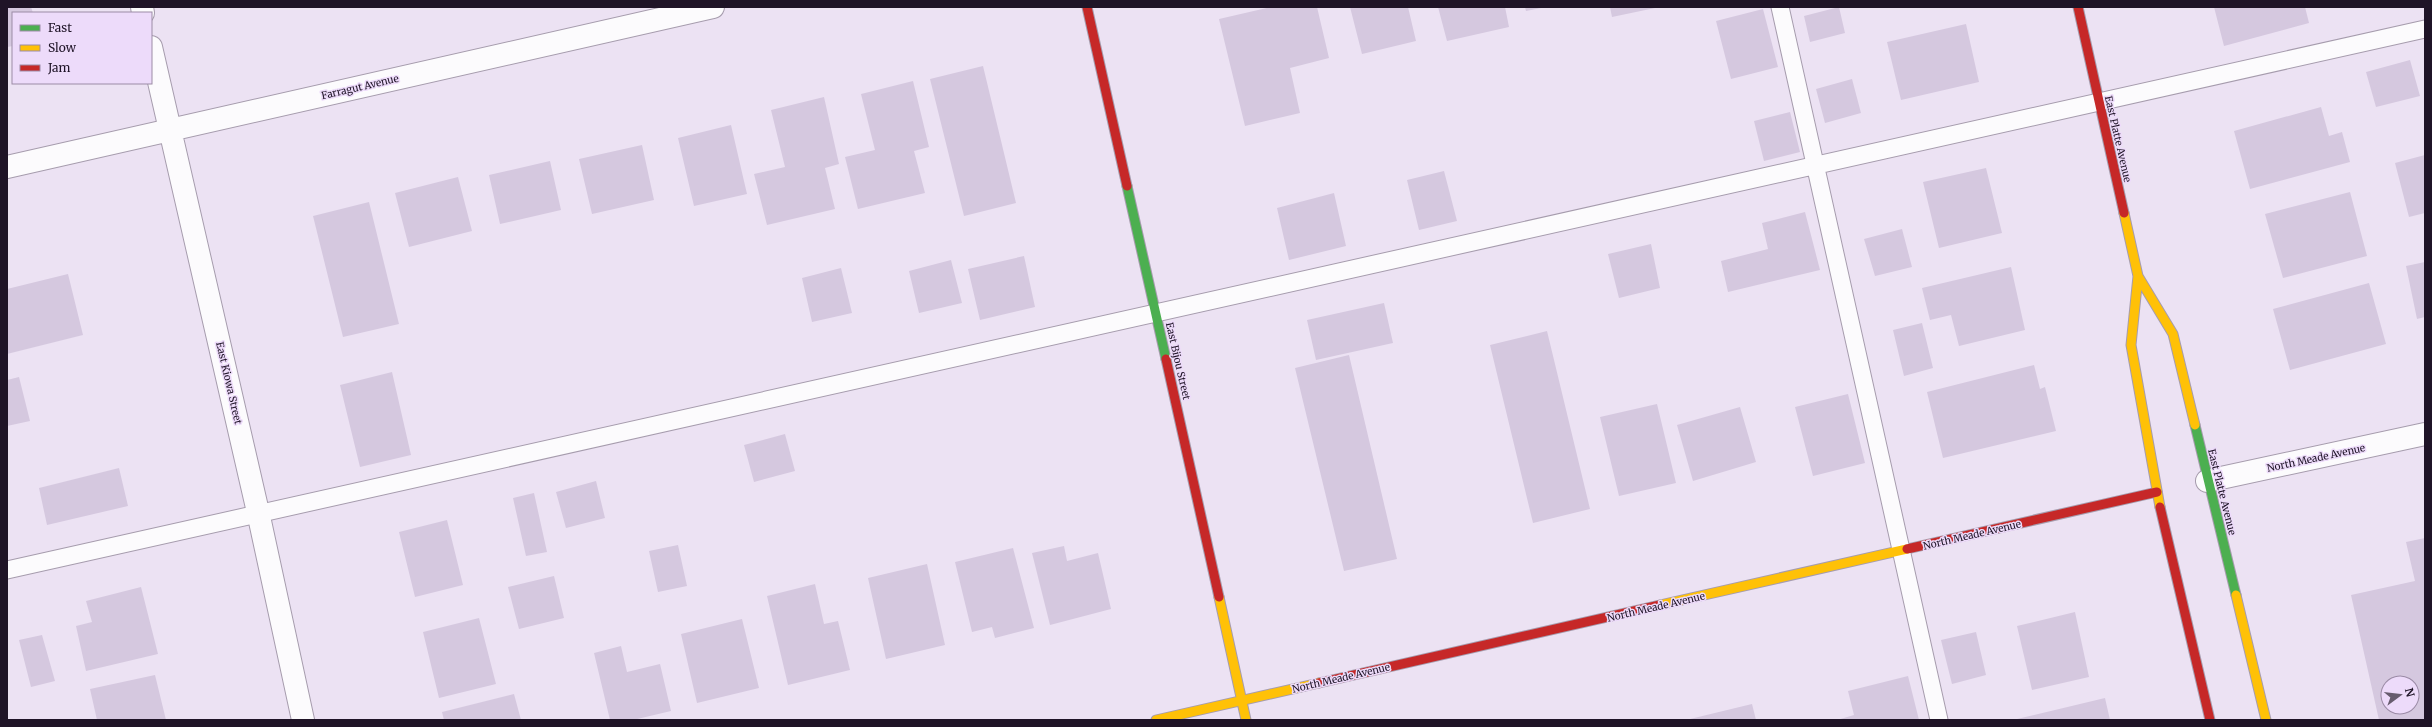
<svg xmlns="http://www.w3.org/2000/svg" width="2432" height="727" font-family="Merriweather,serif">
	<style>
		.building { fill: #d5c8df; fill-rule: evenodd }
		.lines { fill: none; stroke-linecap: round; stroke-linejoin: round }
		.lane-casing { stroke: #a69cad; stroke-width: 19 }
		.street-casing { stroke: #a69cad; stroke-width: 24 }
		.fast-casing { stroke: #a69cad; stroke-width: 11 }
		.slow-casing { stroke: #a69cad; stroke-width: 11 }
		.jam-casing { stroke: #a69cad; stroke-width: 11 }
		.lane { stroke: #fcfbfd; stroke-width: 17 }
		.street { stroke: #fcfbfd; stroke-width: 22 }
		.fast { stroke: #4caf50; stroke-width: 9 }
		.slow { stroke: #ffc107; stroke-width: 9 }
		.jam { stroke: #c62828; stroke-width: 9 }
		.labels { text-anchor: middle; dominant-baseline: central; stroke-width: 3; stroke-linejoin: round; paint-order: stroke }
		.street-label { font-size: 10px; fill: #1f1427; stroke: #eddbfa }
	</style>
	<rect width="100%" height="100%" fill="#ece2f3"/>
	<path class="building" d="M7 7H31L33 13H13V46L7 47Z
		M1271 7H1317L1329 58 1290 68 1300 113 1245 126 1219 19Z
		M1350 7H1408L1416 41 1362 54Z
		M1438 7H1505L1509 27 1447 41Z
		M1525 7H1541V8L1526 11Z
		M1610 7H1655V8L1612 17Z
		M1839 7 1845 33 1810 42 1804 16Z
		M2214 7H2305L2309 23 2224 46Z
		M1763 9 1778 67 1731 79 1716 21Z
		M1966 24 1979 82 1901 100 1887 42Z
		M2410 60 2420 96 2376 107 2366 72Z
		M983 66 1016 203 964 216 930 79Z
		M1852 79 1861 113 1825 123 1816 89Z
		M913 81 929 147 914 151 925 193 858 209 845 157 875 150 861 94Z
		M824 97 839 164 825 168 835 209 767 225 754 174 785 167 771 110Z
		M2321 107 2329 136 2342 132 2350 162 2250 189 2234 131Z
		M1790 112 1800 152 1764 161 1754 121Z
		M731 125 747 194 694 206 678 138Z
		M642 145 654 200 592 214 579 159Z
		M2425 155V213L2409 217 2395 163Z
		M550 161 561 210 500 224 489 175Z
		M1986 168 2002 233 1939 248 1923 182Z
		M1444 171 1457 221 1419 230 1407 180Z
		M458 177 472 231 409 247 395 193Z
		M2350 192 2367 256 2283 278 2265 214Z
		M1334 193 1346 246 1289 260 1277 208Z
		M369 202 399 324 343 337 313 216Z
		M1805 212 1820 270 1728 292 1721 261 1768 249 1762 223Z
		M1902 229 1912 267 1875 276 1864 239Z
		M1651 244 1660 288 1619 298 1608 254Z
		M1024 256 1035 307 980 320 968 269Z
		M951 260 962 303 919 313 909 271Z
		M2425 262V317L2417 319 2406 266Z
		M2011 267 2025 330 1959 346 1951 315 1930 320 1922 288Z
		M841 268 852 313 812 322 802 278Z
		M68 274 83 335 7 354V289Z
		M2369 283 2386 344 2290 370 2273 309Z
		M1384 303 1393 343 1316 360 1307 320Z
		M1922 323 1933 368 1904 376 1893 330Z
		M1547 331 1590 509 1533 523 1490 345Z
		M1349 355 1397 559 1344 571 1295 368Z
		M2034 365 2040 389 2045 387 2056 431 1943 458 1927 392Z
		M392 372 411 455 360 467 340 385Z
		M19 377 30 421 7 426V380Z
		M1848 394 1865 463 1813 476 1795 407Z
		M1657 404 1676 483 1619 496 1600 417Z
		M1740 407 1756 462 1693 481 1677 425Z
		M785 434 795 471 754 482 744 445Z
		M119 468 128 506 47 525 39 488Z
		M596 481 605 518 566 528 556 492Z
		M534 493 547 552 526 556 513 498Z
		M447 520 463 585 415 597 399 532Z
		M2425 538V720H2379L2351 595 2415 581 2406 542ZM2388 683H2412V707H2388Z
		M678 545 687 586 658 592 649 551Z
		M1064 546 1067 561 1098 553 1111 609 1050 625 1032 553Z
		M1013 548 1034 628 995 638 992 627 972 632 955 562Z
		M927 564 945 645 886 659 868 578Z
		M554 576 564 618 519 629 508 587Z
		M815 584 824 624 838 621 850 670 788 685 767 596Z
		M141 587 158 654 86 671 76 626 92 622 86 601Z
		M2075 612 2089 677 2032 690 2017 626Z
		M479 618 496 684 439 698 423 632Z
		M742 619 759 688 697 703 681 634Z
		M1976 632 1986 675 1952 684 1941 640Z
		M42 635 55 681 31 687 19 640Z
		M621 646 627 672 660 664 671 711 633 720H610L594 653Z
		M155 675 166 720H97L90 689Z
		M1908 676 1919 720H1837L1854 715 1848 691Z
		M514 694 521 720H444L442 712Z
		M2105 698 2110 720H2017V719Z
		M1752 704 1756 720H1690V719Z"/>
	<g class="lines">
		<g class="lane-casing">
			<path id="lane" d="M1780 7 1939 720
				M7 570 2425 29"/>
		</g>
		<g class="street-casing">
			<path id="street" d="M142 7 143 13
				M151 47 258 512 303 720
				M7 167 713 7
				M2207 481 2425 434"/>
		</g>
		<g class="fast-casing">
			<path id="fast" d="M1127 186 1166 359
				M2195 425 2236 595"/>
		</g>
		<g class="slow-casing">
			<path id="slow" d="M2124 213 2138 276 2131 345 2160 507
				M2138 276 2173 334 2195 425
				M2236 595 2266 720
				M1219 597 1246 720
				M1660 605 1907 549
				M1156 720 1319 683"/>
		</g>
		<g class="jam-casing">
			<path id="jam" d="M1087 7 1127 186
				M2078 7 2124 213
				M1166 359 1219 597
				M2160 507 2210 720
				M1907 549 2157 492
				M1319 683 1660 605"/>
		</g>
		<use href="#lane" class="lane"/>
		<use href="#street" class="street"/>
		<use href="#fast" class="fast"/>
		<use href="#slow" class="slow"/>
		<use href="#jam" class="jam"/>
	</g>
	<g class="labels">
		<g class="street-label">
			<text transform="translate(360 87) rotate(-13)">Farragut Avenue</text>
			<text transform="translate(2118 139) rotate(77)">East Platte Avenue</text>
			<text transform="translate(1178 361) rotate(77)">East Bijou Street</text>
			<text transform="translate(229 383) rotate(77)">East Kiowa Street</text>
			<text transform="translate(2316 458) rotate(-12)">North Meade Avenue</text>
			<text transform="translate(2222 492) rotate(76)">East Platte Avenue</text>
			<text transform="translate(1972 535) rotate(-13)">North Meade Avenue</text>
			<text transform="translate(1656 607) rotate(-13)">North Meade Avenue</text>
			<text transform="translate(1341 678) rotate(-13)">North Meade Avenue</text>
		</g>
	</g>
	<rect width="2432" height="727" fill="none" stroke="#1f1427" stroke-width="16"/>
	<rect x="12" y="12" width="140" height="72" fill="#eddbfa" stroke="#9b8ba6"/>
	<rect x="20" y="25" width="20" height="6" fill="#4caf50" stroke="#9b8ba6"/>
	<text x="48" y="32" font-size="12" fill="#1f1427">Fast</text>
	<rect x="20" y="45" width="20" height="6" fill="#ffc107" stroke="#9b8ba6"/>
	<text x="48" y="52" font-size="12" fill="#1f1427">Slow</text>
	<rect x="20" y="65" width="20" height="6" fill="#c62828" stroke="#9b8ba6"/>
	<text x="48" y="72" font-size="12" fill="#1f1427">Jam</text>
	<g transform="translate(2400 695) rotate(75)"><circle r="19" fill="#eddbfa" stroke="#9b8ba6"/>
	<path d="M0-3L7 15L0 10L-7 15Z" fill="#675c6e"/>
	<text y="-6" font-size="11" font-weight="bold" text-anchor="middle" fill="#1f1427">N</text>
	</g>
</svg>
